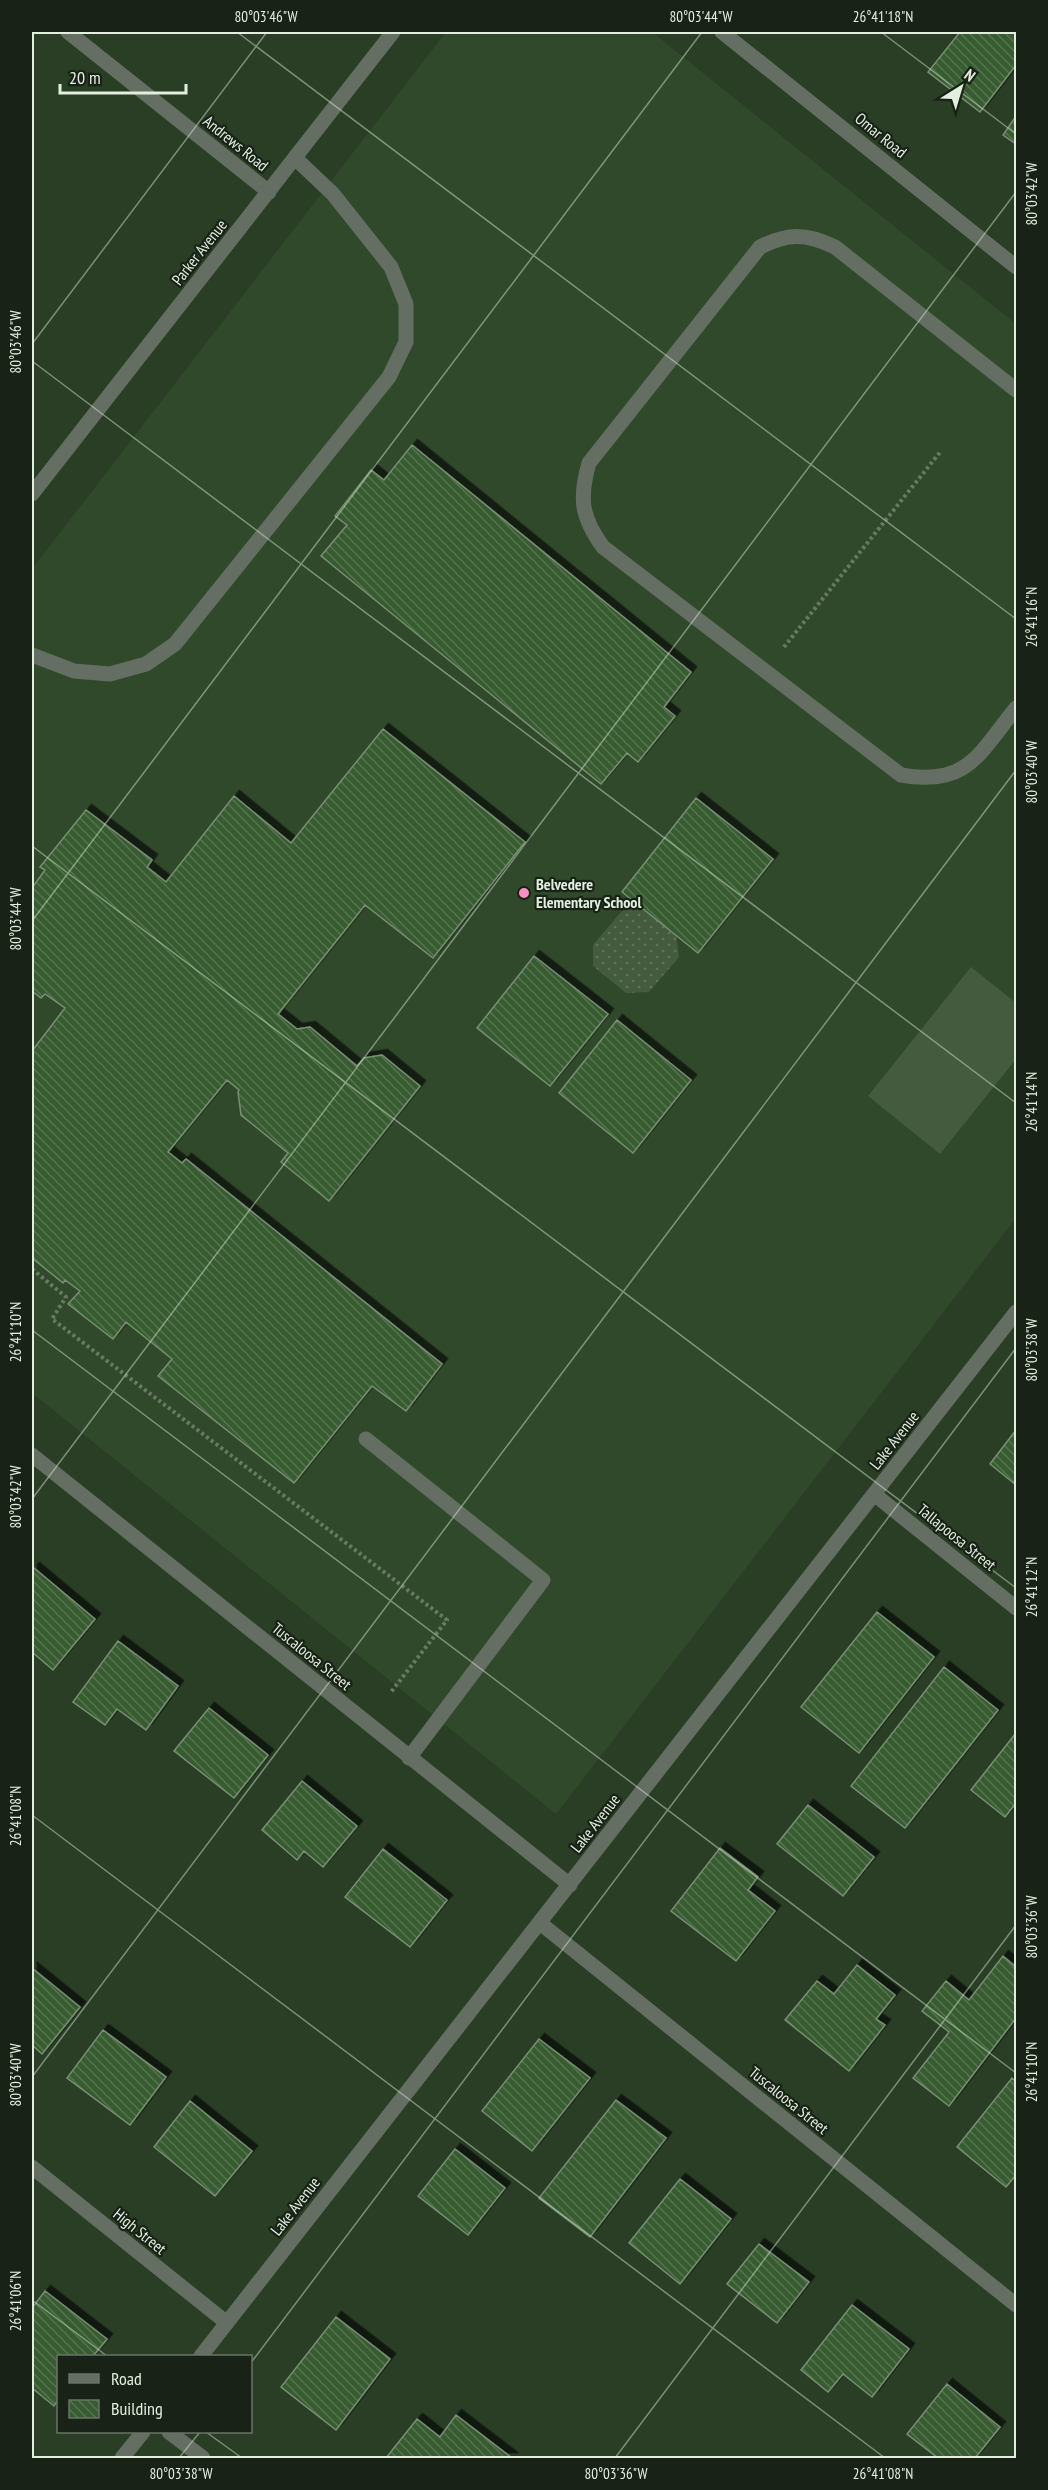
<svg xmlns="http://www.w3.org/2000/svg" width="1048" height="2490" font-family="'PT Sans Narrow',sans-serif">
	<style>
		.built { fill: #31492b }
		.grass { fill: url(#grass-dots) }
		.pitch { fill: #445b3e }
		.building { fill: url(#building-back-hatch); stroke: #788f73; stroke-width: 1.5; filter: url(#shadow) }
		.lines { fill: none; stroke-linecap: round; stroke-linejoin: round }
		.path { stroke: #687a64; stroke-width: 4; stroke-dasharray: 3 3; stroke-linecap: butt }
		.service { stroke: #646e62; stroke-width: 15 }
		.minor { stroke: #646e62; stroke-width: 15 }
		.tertiary { stroke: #646e62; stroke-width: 15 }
		.ticks { fill: none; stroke: #e2efdf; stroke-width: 1.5; stroke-opacity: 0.45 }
		.poi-dot { fill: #fb8fc4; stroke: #182216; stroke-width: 2 }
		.labels { text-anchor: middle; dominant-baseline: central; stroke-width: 4.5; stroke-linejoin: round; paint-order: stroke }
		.street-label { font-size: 16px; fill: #e2efdf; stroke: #182216 }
		.poi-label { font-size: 16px; font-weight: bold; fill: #e2efdf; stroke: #182216; text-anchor: start }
		.neatline { fill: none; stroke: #e2efdf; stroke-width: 2 }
		.ticks-label { font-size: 15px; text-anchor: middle; fill: #e2efdf }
	</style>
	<defs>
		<pattern id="grass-dots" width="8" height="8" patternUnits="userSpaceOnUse" patternTransform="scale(1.5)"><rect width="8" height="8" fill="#445b3e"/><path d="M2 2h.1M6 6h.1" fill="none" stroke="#5f7359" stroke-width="1.8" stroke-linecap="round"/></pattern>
		<pattern id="building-back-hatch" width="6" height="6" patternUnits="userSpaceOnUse" patternTransform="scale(1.5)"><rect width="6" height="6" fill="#395b31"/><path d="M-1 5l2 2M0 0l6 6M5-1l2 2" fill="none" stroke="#55734e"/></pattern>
		<filter id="shadow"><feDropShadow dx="5.5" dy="-5.5" stdDeviation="0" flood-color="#0009"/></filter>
	</defs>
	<rect width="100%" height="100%" fill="#293e25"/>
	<path class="built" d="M446 32H652L1016 324V1218L556 1814 32 1393V569Z"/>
	<path class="grass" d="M642 907 676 935 679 957 649 992 626 993 593 966V945L622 911Z"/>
	<path class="pitch" d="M971 967 1016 1003V1059L940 1154 868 1096Z"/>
	<path class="building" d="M960 32H1016V65L980 112 928 72Z
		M1016 116V144L1003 135Z
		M412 445 691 672 664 707 675 716 638 762 627 753 601 784 321 556 347 525 335 516 371 470 384 480Z
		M383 729 525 842 433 958 365 905 278 1014 297 1029 310 1027 357 1066 364 1058 382 1055 420 1086 329 1201 281 1162 288 1153 241 1115 238 1092 239 1090 227 1080 168 1152 182 1163 186 1159 442 1364 406 1411 372 1386 294 1483 158 1376 172 1359 126 1322 113 1339 68 1304 80 1291 65 1280 63 1283 32 1258V1051L65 1008 45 994 41 998 32 991V888L45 870 40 867 86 810 152 860 147 867 166 882 234 796 291 843Z
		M696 798 773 859 698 953 622 892Z
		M534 956 608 1014 550 1086 477 1028Z
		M617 1020 691 1080 633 1153 559 1093Z
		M1016 1430V1485L990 1464Z
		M34 1568 95 1619 53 1670 32 1652V1570Z
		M877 1612 934 1657 859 1753 801 1707Z
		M118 1641 178 1686 146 1730 117 1709 105 1725 73 1702Z
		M944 1667 998 1710 905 1828 851 1786Z
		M209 1708 268 1755 234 1798 174 1751Z
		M1016 1733V1803L1005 1817 971 1790Z
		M302 1781 357 1826 323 1867 304 1851 297 1860 262 1830Z
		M808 1805 874 1857 843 1896 777 1844Z
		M720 1848 758 1877 748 1890 775 1911 736 1961 671 1911Z
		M383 1849 447 1900 410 1947 345 1897Z
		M1003 1956 1016 1967V2018L949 2106 913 2078 949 2032 922 2011 946 1981 969 2000Z
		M857 1965 895 1995 876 2019 885 2025 849 2071 785 2020 817 1981 834 1994Z
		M32 1968 80 2007 42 2054 32 2045Z
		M103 2030 166 2077 130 2125 67 2078Z
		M539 2039 590 2078 532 2151 482 2111Z
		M1012 2078 1016 2082V2175L1006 2187 957 2147Z
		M616 2100 666 2138 590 2237 539 2198Z
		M190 2101 252 2151 215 2196 154 2147Z
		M455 2149 505 2188 468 2235 418 2196Z
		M680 2179 731 2219 680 2284 629 2243Z
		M759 2244 809 2282 777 2323 727 2284Z
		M45 2291 107 2339 93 2356H58V2400L54 2406 32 2388V2308Z
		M852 2305 909 2349 872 2397 843 2374 828 2392 801 2370Z
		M336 2317 390 2359 336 2430 281 2387Z
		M947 2384 1000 2427 975 2458H938L907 2434Z
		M456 2415 512 2458H386L417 2419 440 2437Z"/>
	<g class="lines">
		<path class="path" d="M784 647 941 451
			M32 1269 66 1297 52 1319 447 1620 391 1692"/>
		<path class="service" d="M1016 390 835 247C806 233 788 233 760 247L589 463C579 498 581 517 603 547L901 775C967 787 979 754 1016 708
			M32 655 74 671 110 674 146 664 175 644 389 377 406 342V304L391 267 333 194 295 158
			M366 1439 543 1580 409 1758"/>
		<path class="minor" d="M68 32 269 192
			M722 32 1016 267
			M32 1455 570 1885
			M874 1494 1016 1608
			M540 1923 1016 2305
			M32 2167 227 2323
			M201 2356 1016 1312
			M169 2432 203 2458
			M122 2458 143 2432"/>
		<path class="tertiary" d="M32 494 393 32"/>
	</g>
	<path class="ticks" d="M237 32 1016 619M881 32 1016 134M32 344 267 32M32 361 1016 1103M32 846 1016 1588M32 921 702 32M32 1330 1016 2073M32 1499 1016 192M32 1815 885 2458M32 2077 1016 770M32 2300 107 2356M250 2364 1016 1348M206 2432 242 2458M179 2458 200 2432M615 2458 1016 1925"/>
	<circle class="poi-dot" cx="524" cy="893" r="6"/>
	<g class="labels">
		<g class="street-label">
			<text transform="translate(881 135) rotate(39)">Omar Road</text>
			<text transform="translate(236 143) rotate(39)">Andrews Road</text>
			<text transform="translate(199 252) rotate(-52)">Parker Avenue</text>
			<text transform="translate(894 1440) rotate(-52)">Lake Avenue</text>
			<text transform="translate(957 1537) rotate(39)">Tallapoosa Street</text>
			<text transform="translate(312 1656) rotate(39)">Tuscaloosa Street</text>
			<text transform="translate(595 1823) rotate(-52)">Lake Avenue</text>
			<text transform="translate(789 2100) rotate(39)">Tuscaloosa Street</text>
			<text transform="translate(295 2206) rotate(-52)">Lake Avenue</text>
			<text transform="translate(140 2231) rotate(39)">High Street</text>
		</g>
		<g class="poi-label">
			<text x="536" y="884">Belvedere<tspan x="536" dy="18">Elementary School</tspan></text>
		</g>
	</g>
	<rect width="1048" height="2490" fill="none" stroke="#182216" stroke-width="66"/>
	<rect x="57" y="2355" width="195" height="78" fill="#182216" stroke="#697466" stroke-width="1.5"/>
	<rect x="69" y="2374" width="30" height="9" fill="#646e62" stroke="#697466" stroke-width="1.5"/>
	<text x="111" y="2385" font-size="18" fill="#e2efdf">Road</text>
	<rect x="69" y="2400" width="30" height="18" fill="url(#building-back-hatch)" stroke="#697466" stroke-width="1.5"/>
	<text x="111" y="2415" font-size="18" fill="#e2efdf">Building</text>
	<g transform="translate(961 87) rotate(37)" stroke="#182216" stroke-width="4.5" paint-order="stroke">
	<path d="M0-4.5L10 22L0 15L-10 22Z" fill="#e2efdf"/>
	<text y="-9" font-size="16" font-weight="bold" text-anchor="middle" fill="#e2efdf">N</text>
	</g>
	<path d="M60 84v9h126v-9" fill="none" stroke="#e2efdf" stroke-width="3"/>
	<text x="69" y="84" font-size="18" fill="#e2efdf" stroke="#182216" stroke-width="4.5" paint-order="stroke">20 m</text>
	<rect x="33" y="33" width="982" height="2424" class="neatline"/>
	<g class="ticks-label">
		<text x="266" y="22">80°03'46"W</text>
		<text x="701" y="22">80°03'44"W</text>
		<text x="883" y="22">26°41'18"N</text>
		<text transform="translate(1032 194) rotate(-90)" y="5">80°03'42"W</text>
		<text transform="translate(16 342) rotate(-90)" y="5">80°03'46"W</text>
		<text transform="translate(1032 617) rotate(-90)" y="5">26°41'16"N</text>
		<text transform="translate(1032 772) rotate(-90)" y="5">80°03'40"W</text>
		<text transform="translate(16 919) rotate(-90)" y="5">80°03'44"W</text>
		<text transform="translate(1032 1102) rotate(-90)" y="5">26°41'14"N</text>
		<text transform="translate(16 1332) rotate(-90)" y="5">26°41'10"N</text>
		<text transform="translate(1032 1350) rotate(-90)" y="5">80°03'38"W</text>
		<text transform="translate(16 1497) rotate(-90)" y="5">80°03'42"W</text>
		<text transform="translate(1032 1587) rotate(-90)" y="5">26°41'12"N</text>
		<text transform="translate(16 1816) rotate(-90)" y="5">26°41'08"N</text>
		<text transform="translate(1032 1927) rotate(-90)" y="5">80°03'36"W</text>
		<text transform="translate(1032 2072) rotate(-90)" y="5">26°41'10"N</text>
		<text transform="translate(16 2075) rotate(-90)" y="5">80°03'40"W</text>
		<text transform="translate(16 2301) rotate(-90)" y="5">26°41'06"N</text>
		<text x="181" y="2479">80°03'38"W</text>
		<text x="616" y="2479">80°03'36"W</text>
		<text x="883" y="2479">26°41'08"N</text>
	</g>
</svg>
